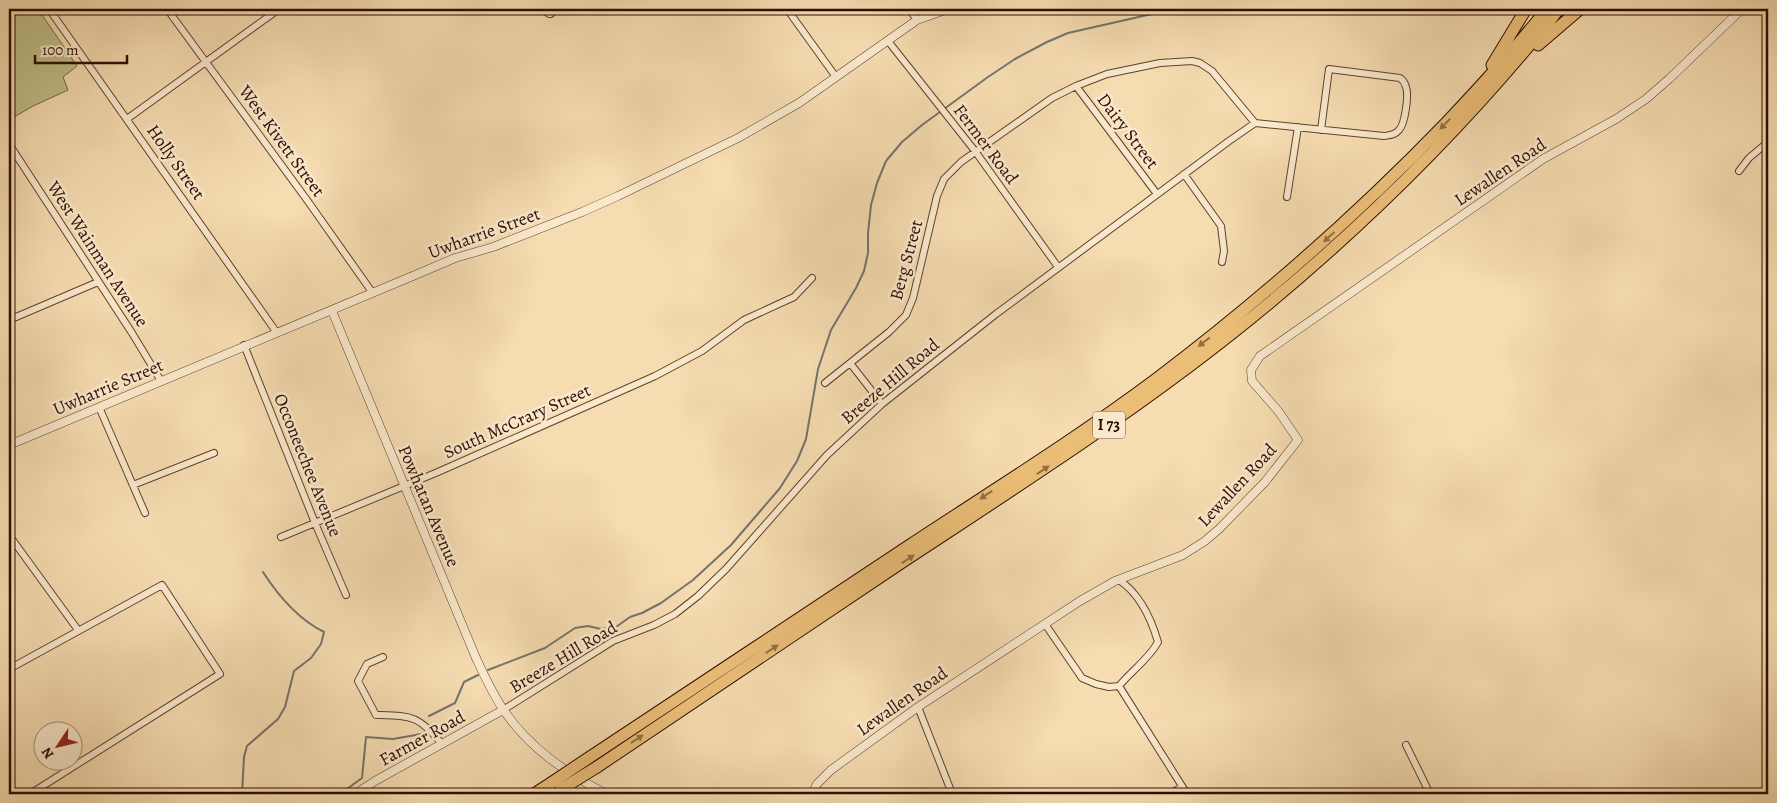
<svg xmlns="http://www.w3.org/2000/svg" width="1777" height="803" font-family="Alegreya,serif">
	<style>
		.green { fill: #c0bf89; stroke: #766644 }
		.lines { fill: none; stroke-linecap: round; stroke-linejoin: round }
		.stream { stroke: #73746e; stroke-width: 2 }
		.minor-casing { stroke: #5f412c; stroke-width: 8 }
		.tertiary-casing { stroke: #5f412c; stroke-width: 9 }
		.motorway-casing { stroke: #2d0d00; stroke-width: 13 }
		.minor { stroke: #f9e8cc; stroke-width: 6 }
		.tertiary { stroke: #f9e8cc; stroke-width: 8 }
		.motorway { stroke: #ebbe78; stroke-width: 11 }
		.motorway-bridge-casing { stroke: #2d0d00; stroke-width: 13; stroke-linecap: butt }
		.motorway-bridge { stroke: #ebbe78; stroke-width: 11 }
		.oneway { fill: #966e42 }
		.labels { text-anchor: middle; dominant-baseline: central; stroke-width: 5; stroke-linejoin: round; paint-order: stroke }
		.shield { fill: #f9e8cc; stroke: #6a4f3d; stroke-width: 1 }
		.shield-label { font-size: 16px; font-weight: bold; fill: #2d0d00 }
		.street-label { font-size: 18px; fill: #2d0d00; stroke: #f9e8cc }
	</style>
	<rect width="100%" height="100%" fill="#f6dcb1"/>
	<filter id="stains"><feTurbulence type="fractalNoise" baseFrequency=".004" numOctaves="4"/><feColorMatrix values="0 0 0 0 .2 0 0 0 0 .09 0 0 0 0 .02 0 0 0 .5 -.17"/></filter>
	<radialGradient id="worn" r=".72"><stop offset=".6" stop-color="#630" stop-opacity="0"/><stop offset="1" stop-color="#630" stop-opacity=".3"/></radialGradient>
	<path class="green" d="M9 9H38L77 66 63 77 68 90 33 106 9 120Z"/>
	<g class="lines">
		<path class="stream" d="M488 670 545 648 575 628 588 626 601 629 616 627 630 617 642 613 661 603 693 580 731 545 780 488 797 461 806 439 818 369 831 330 856 288 864 271 868 253V233L871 205 877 183 886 161 902 142 922 125 988 77 1015 59 1047 42 1068 33 1174 9
			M429 716 455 703 464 682 478 675
			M242 794 244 757 247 746 278 719 285 707 294 671 311 658 321 644 324 632C298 619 279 597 263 572
			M340 794 362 778 366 737 393 739 421 734"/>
		<g class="minor-casing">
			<path id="minor" d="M49 9 277 333
				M167 9 307 200 372 292
				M543 9 549 14H551L555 9
				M787 9 836 77
				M909 9 917 20
				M888 41 975 151 1058 267
				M1076 86 1157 194
				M127 119 279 9
				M9 144 132 333 161 381
				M1739 171 1749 158 1768 142
				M1184 174 1221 226 1224 251 1222 262
				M1287 197 1298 127
				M9 320 98 282
				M244 345 315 523 346 595
				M850 363 882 404
				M825 383 889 332 906 315 913 298 937 196 944 179 961 162 1052 98 1076 86 1107 74 1160 63 1192 61 1200 63 1212 71 1255 123
				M99 407 145 513
				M133 485 214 453
				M9 535 78 630
				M281 537 438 472 655 376 702 351 744 320 794 297 812 278
				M1045 624 1082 678 1096 684 1109 687 1119 686 1187 794
				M383 657 367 664 358 681 376 715C412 716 418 715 442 744
				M9 669 162 585 220 674 30 794
				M1119 686C1131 671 1149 659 1158 642 1151 618 1140 594 1119 580
				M918 707 951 791 950 794
				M503 710 613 641 654 625 675 614 698 596 726 569 827 455 882 404 996 314 1229 141 1255 123 1384 136C1390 135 1395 135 1399 130 1405 124 1409 95 1406 87 1405 83 1403 80 1400 78L1329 69 1321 130
				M1406 745 1430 794
				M1170 794 1182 787"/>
		</g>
		<g class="tertiary-casing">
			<path id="tertiary" d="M332 311 476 658C484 675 492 693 503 709 527 746 568 775 607 794
				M9 445 420 273 455 258 493 247 582 212 618 196 738 138 799 103 917 20 948 9
				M355 794 375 781 503 710
				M812 794 817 784 831 770 918 707 1080 601 1115 581 1183 555 1205 541 1219 529 1265 482 1298 440 1279 412 1252 381 1251 370 1260 356 1543 159 1616 119 1646 99 1669 79 1742 9"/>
		</g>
		<g class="motorway-casing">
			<path id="motorway" d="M1538 45 1580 9
				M1492 65 1526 9
				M587 759C695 688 802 616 910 545 992 491 1076 439 1155 380 1258 302 1355 217 1445 124 1480 87 1515 49 1547 9
				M597 767C696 700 795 633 895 567 1010 491 1127 417 1235 331 1354 236 1465 127 1559 9
				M534 794 551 783"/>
		</g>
		<use href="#minor" class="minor"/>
		<use href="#tertiary" class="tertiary"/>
		<use href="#motorway" class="motorway"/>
		<g class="motorway-bridge-casing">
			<path id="motorway-bridge" d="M551 783 587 759
				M560 790 597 767"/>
		</g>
		<use href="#motorway-bridge" class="motorway-bridge"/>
	</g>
	<defs><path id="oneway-solid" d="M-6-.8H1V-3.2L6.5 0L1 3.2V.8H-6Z" transform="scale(1.25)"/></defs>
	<g class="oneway">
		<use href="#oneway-solid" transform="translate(1445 124) rotate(134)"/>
		<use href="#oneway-solid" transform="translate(1329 237) rotate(137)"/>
		<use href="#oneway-solid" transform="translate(1204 342) rotate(142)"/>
		<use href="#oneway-solid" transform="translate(1043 470) rotate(-34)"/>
		<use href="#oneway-solid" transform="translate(986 495) rotate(147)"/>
		<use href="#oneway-solid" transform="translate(908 559) rotate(-33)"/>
		<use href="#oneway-solid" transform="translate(772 649) rotate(-33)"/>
		<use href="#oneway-solid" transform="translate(637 739) rotate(-34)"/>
	</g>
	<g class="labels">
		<rect class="shield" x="1093" y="411.5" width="32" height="27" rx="4"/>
		<g class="shield-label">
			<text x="1109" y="425">I 73</text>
		</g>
		<g class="street-label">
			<text transform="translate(1128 131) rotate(53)">Dairy Street</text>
			<text transform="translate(282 141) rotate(54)">West Kivett Street</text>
			<text transform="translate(986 144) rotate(53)">Fermer Road</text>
			<text transform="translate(176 162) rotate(55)">Holly Street</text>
			<text transform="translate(1500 172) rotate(-34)">Lewallen Road</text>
			<text transform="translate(484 233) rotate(-20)">Uwharrie Street</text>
			<text transform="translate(98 254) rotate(57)">West Wainman Avenue</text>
			<text transform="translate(906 260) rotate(-75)">Berg Street</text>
			<text transform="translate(890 381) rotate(-40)">Breeze Hill Road</text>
			<text transform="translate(108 387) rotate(-23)">Uwharrie Street</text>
			<text transform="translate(517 421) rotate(-24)">South McCrary Street</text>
			<text transform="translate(308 465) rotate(68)">Occoneechee Avenue</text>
			<text transform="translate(1237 485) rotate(-47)">Lewallen Road</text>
			<text transform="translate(429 506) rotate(67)">Powhatan Avenue</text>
			<text transform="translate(563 657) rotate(-31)">Breeze Hill Road</text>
			<text transform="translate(902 701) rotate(-35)">Lewallen Road</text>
			<text transform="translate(422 738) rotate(-29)">Farmer Road</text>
		</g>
	</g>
	<rect width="1777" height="803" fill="none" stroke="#f6dcb1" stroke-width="30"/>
	<rect x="10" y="10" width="1757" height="783" fill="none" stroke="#2d0d00" stroke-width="2.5"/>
	<rect x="15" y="15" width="1747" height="773" fill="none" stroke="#2d0d00"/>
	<g transform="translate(58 746) rotate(235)"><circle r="24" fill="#f9e8cc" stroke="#a7907a"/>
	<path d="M0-4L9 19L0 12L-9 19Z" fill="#8f2418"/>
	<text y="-8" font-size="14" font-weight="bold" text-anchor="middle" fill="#2d0d00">N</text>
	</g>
	<path d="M35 55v8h92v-8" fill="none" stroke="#2d0d00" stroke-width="2.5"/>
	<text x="42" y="55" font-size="15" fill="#2d0d00" stroke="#f9e8cc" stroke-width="4" paint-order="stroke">100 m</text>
	<rect width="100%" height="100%" filter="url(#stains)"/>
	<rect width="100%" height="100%" fill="url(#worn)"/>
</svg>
